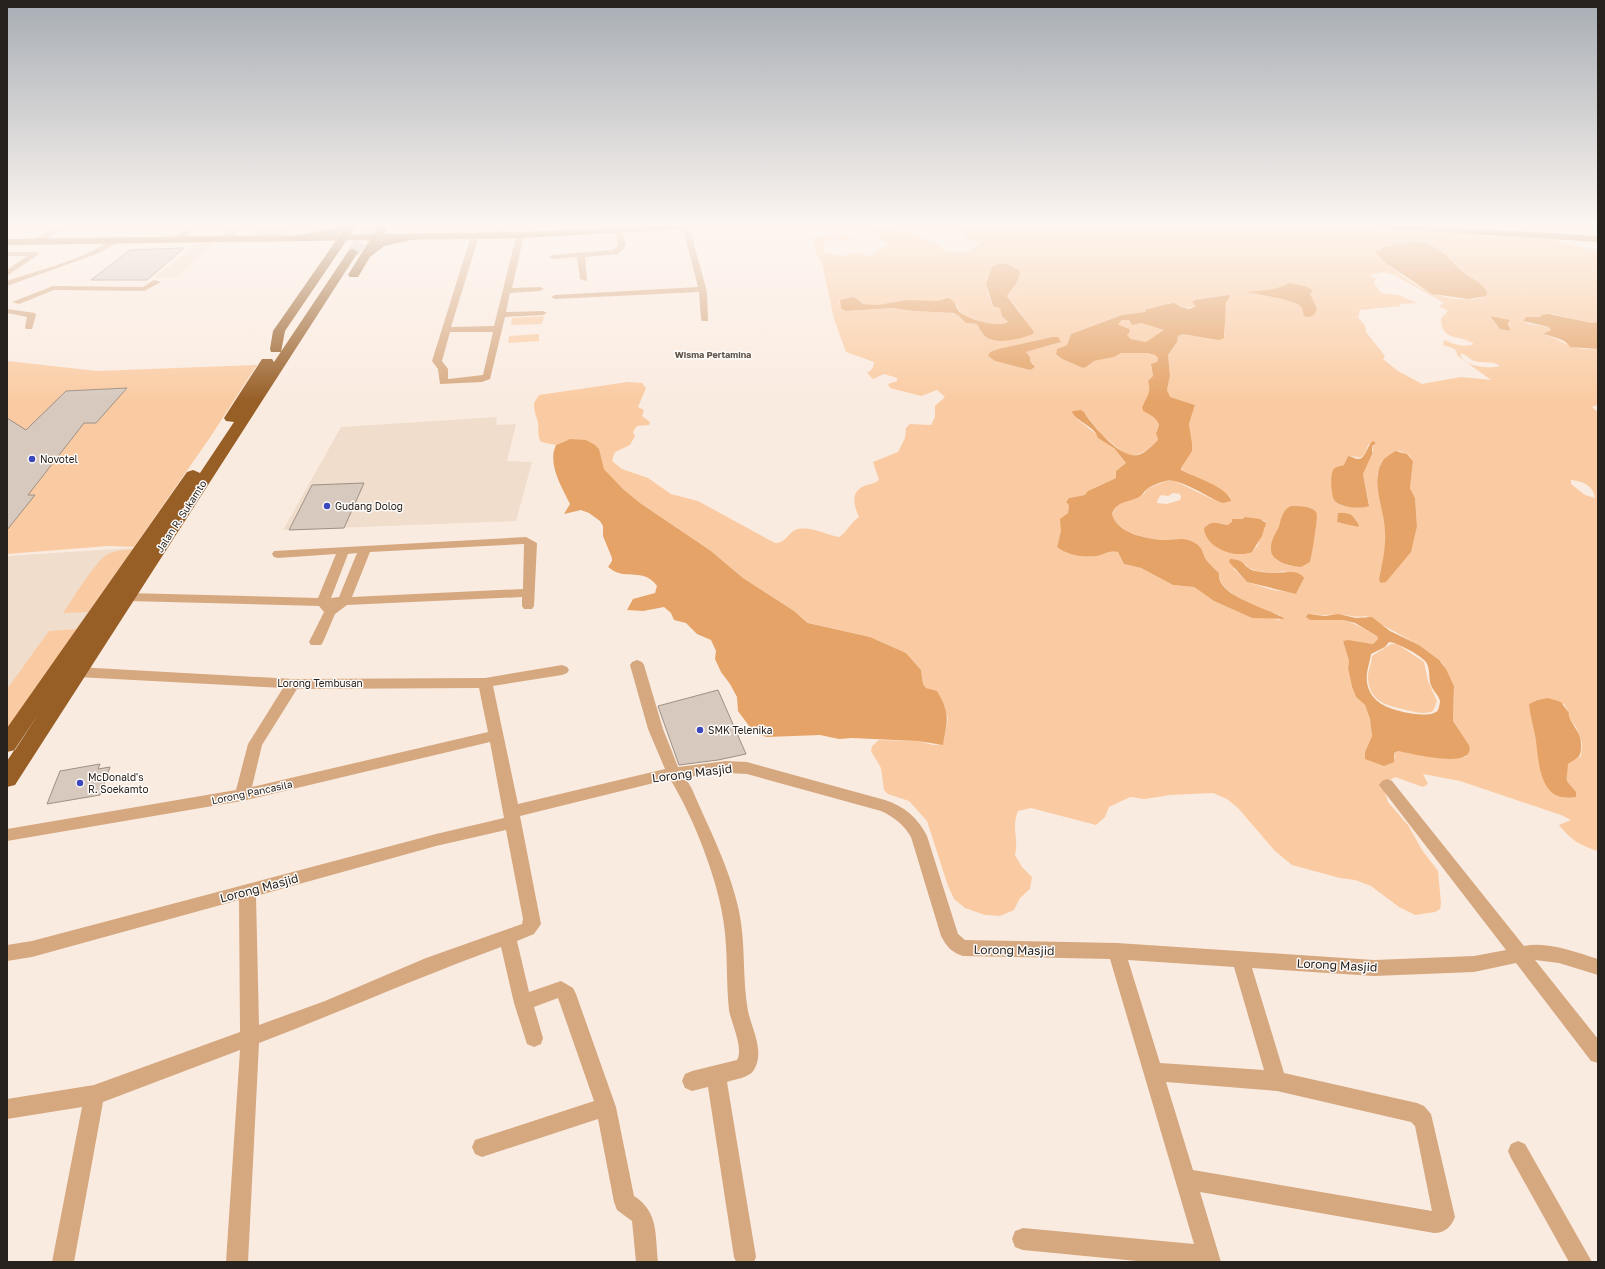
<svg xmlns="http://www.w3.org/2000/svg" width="1605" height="1269" font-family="'Golos Text',sans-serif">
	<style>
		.built { fill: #f1ddcc }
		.green { fill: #facba2; fill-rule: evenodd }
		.water { fill: #e5a367; fill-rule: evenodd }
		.building { fill: #d7c9be; stroke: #9d9085 }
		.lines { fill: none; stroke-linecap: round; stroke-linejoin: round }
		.highway-tunnel { stroke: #d0c3b9; stroke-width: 12; stroke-dasharray: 12 6; stroke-linecap: butt }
		.minor { fill: #d6a880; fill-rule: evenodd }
		.major { fill: #af6e2c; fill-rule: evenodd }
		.highway { fill: #975e26; fill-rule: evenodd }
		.poi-dot { fill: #3a48bb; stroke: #fefbf9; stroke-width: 1.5 }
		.labels { text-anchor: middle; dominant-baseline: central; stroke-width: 3; stroke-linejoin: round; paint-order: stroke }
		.far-neighbourhood-label { font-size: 9px; font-weight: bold; fill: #61554b; stroke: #fefbf9 }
		.poi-label { font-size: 10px; fill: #27221d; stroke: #fefbf9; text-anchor: start }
		.street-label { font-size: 10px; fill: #27221d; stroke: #fefbf9 }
		.near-street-label { font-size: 12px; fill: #27221d; stroke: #fefbf9 }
	</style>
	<rect width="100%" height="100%" fill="#faebe0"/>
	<path class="built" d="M215 243 176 277H155L178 260 193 245Z
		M497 417 496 425 516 424 507 461 532 462 516 521 283 530 341 427Z
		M133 548 7 733V556Z"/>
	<path class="green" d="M866 225H886L888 228 897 232 917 234 921 238 939 244 945 251C958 254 971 253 980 243L964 237 966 233 953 227V225H1345L1469 233 1479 235 1488 239 1491 236 1496 235 1555 239 1566 244 1598 251V322L1592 323 1552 314 1541 315V317H1526L1523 321 1529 324 1549 327 1551 330 1543 334C1556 337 1566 346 1579 348 1585 350 1592 349 1598 349V405L1592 407 1598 412V851C1579 845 1571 840 1559 825L1571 820 1561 815 1460 781 1423 774 1428 784 1423 787 1395 777 1383 785 1388 802 1408 825 1422 850 1438 871 1441 903 1440 909 1435 912 1415 915 1399 907 1371 886 1355 880 1340 878 1292 865 1275 851 1238 808 1227 799 1213 793 1170 795 1145 799 1130 797 1109 807 1105 817 1096 825 1031 808 1018 811C1011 828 1019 838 1015 855L1022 867 1032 877 1030 889 1020 898 1014 910 1000 916 985 915 965 908 954 899 948 886 927 821 909 801 888 794 884 790 881 768 871 751 872 746 879 740 918 741 933 745 943 744 948 719 944 705 931 690 926 688 923 684 921 670 906 653 870 637 809 623 794 611 743 578 711 551 640 503 623 489 604 469 597 447 586 440H567L556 445 541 442C536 434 540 427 537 419 535 414 534 409 534 403L539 395 628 382 642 383 646 388 638 407 644 410 642 416 650 422 649 425 637 426 633 432 635 436 630 445 615 452 612 461 622 469 648 478 671 494 698 501 775 543C786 543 787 534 795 530 810 525 825 535 839 537 848 531 850 523 859 517 854 506 850 492 864 486 869 484 875 484 879 480L873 462 898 452 905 438 906 428 910 424 931 425 935 417V406L945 397 937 390 921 396 890 388 888 384 897 381V378L884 374 873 379 867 373 873 368 874 362 846 352 834 319 822 263 816 253 813 239C821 234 843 232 851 237L849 241 832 239 824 241V252L841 256 857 253 876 257 873 253 886 246 887 243 877 237 882 234 870 229ZM1414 241 1432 245 1440 250 1467 275 1483 286 1486 296C1478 300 1470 299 1461 299 1425 297 1409 280 1381 260L1379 248ZM999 264 1011 265 1019 270 1018 279 1007 295 1022 315 1033 334C1022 339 997 345 986 337 982 334 979 328 977 324H970L959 316 950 313 913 311 892 308 846 311 841 309 839 301H859L863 304 877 305 904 301H937L944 299 957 305C960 320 995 328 1008 322L1003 317 1000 307 993 306C983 285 985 280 999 264ZM1383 272 1394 275 1444 303 1439 306 1448 311 1441 318C1441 342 1459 334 1474 344 1465 348 1453 344 1444 340L1443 345 1455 349 1458 356 1491 380 1461 377 1422 384 1398 371 1383 359 1385 356 1366 332C1367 327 1362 321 1358 318L1360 310 1401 306 1400 304 1417 303 1399 295 1381 293 1374 283 1376 279 1370 275ZM1228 295 1224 319 1225 335 1182 334 1178 336 1177 342 1168 355 1170 376 1167 390 1169 397 1195 405 1189 424 1192 449 1181 468 1182 470 1222 491 1230 497 1212 499 1175 481H1166L1147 489 1144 494 1138 497 1123 502 1117 506 1112 514C1117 534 1147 539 1164 540 1174 540 1184 537 1194 543 1205 548 1202 555 1208 562 1211 566 1215 569 1219 573 1217 594 1264 610 1280 615V620L1262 617 1252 618 1214 601 1194 587 1173 585 1141 568 1124 564 1118 552C1109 550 1105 554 1097 556 1084 558 1067 555 1057 547 1058 541 1060 538 1061 533 1063 521 1058 522 1068 513L1069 505 1066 502 1069 498 1085 495 1094 488 1116 478V471L1126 463 1114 448 1077 419 1084 412 1101 434 1126 455C1140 457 1148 450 1158 440L1156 431 1159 425C1157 418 1149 414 1143 411L1142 405C1148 400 1152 390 1149 383L1153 376 1151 366 1157 362 1158 358 1155 355 1147 353H1121L1114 357 1094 361 1086 367 1083 368 1062 359 1056 354 1057 349 1067 345 1071 334 1122 315 1145 312 1149 308 1170 303 1185 308 1196 306 1194 301 1196 300ZM1490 316 1510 320 1507 331 1499 328ZM1052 337 1059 343 1026 352 1030 357V361L1034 365 1029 370 995 361 989 357 990 352 998 349ZM1460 354C1467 354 1469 359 1474 361 1483 364 1493 360 1500 366 1488 369 1464 367 1460 354ZM1376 442 1372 446 1373 450 1363 474 1369 504C1352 506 1334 513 1333 489 1332 480 1331 476 1336 468L1344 465 1348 456C1361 456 1362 463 1368 445ZM1400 451 1409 455 1413 461 1410 488 1415 498 1417 526 1379 581 1384 563 1386 531 1377 475 1382 461 1392 455 1393 452ZM1571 480C1582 481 1593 485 1595 498L1585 495 1571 484ZM1173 493 1180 494 1181 497 1180 500 1167 504 1157 503 1158 499 1161 495 1168 496ZM1289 507H1302L1315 511 1316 529 1310 562C1297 569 1288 567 1275 559L1273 540 1285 511ZM1338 513C1349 512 1354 516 1359 525L1356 527 1349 524 1337 522ZM1245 517 1265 521 1258 545 1252 552C1230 551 1210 554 1204 528 1213 519 1218 524 1228 525ZM1245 564 1249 568 1257 571 1275 573 1284 571 1303 579 1297 593 1273 590 1247 582 1233 568ZM1313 614C1323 616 1331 614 1340 615 1350 615 1356 618 1366 616L1419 645 1443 664 1454 686 1453 721 1469 745 1466 757 1447 758 1398 751 1394 753 1395 758 1365 752 1372 736 1370 719 1365 705 1356 697 1352 687 1348 668 1349 661 1343 641H1354L1373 644 1378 639 1377 636C1358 625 1339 614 1316 620ZM1529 704H1564L1569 713 1568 717 1576 727 1582 743 1581 756 1568 764 1566 778 1576 797 1563 798 1536 740Z
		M544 316 542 324 511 325 512 318Z
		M1129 319 1130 323H1141L1165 330 1146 342 1131 339 1127 335V328L1118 324 1119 321Z
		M539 334V341L508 343 509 336Z
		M7 361 97 371 257 365 211 436 134 547 108 546 7 554Z
		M133 549 88 612 63 613C73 599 95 561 108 554 116 550 124 550 133 549Z
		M77 629 7 731V689L49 631Z
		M1391 644H1397L1424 662 1428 681 1437 701 1433 711C1424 715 1415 712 1406 710 1387 705 1371 703 1368 680 1367 671 1372 664 1372 656Z"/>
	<path class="water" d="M1414 241C1444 245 1447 260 1468 276 1475 280 1483 284 1487 292L1486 296 1469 299 1432 294 1384 262 1375 252 1384 247Z
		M998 264H1008L1019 270C1022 280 1011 288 1007 296L1034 332 1033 334C1022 339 997 345 986 337 982 334 979 328 977 324L966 323 959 316 953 313 913 311 892 308 846 311 841 309 840 300 854 297 863 304 877 305 908 300 937 301 948 298C958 302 954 307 960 312 969 320 997 328 1008 322L1002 316 1000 308 993 306 986 284 992 267Z
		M1289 283 1305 286 1313 290 1310 294 1317 309 1314 315 1309 317 1304 316 1302 308 1298 304 1283 299 1247 292C1262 290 1275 291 1289 283Z
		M1228 295 1230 296 1226 303 1224 338 1219 340 1183 334 1178 336 1177 342 1168 355 1170 376 1167 390 1170 397 1195 405 1189 424 1192 444V451L1181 468V470C1194 477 1228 487 1231 501L1223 503C1210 499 1179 477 1166 481 1161 482 1150 486 1146 490 1143 493 1142 496 1137 498 1127 502 1116 502 1112 514 1117 534 1147 539 1164 540 1173 540 1182 537 1191 541 1206 548 1201 554 1208 562 1211 566 1215 569 1219 573 1216 597 1270 608 1285 619L1252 618 1214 601 1194 587 1173 585 1141 568 1124 564 1118 552C1109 550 1105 554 1097 556 1083 558 1067 555 1057 547L1061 531 1060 519 1068 513 1069 505 1066 502 1069 498 1085 495 1088 491 1116 478V471L1126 463 1114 448 1098 438C1095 426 1078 423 1072 412L1073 411 1081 410 1084 412C1093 426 1120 459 1138 455 1144 454 1153 445 1158 440L1156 433 1159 425C1157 418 1149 414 1143 411L1142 407C1146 398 1152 392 1148 381L1153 376 1151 364 1157 362 1158 358 1155 355 1147 353H1121L1114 357 1094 361 1086 367 1083 368 1062 359 1056 354 1057 349 1067 345 1071 334 1122 315 1145 312 1147 309 1167 304 1174 303 1181 307 1189 309 1196 306 1192 302 1196 300ZM1129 320 1132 325 1141 323 1164 330 1146 342 1131 339 1127 335 1130 332 1129 329 1118 324 1122 320Z
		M1549 314 1592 323 1598 322V349L1570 347C1567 340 1552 336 1543 334L1551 330 1549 327 1523 321 1526 317H1541V315Z
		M1490 316 1510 320 1508 324 1510 331 1500 329Z
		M1052 337H1058L1061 342 1026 352 1030 357V361L1035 367 1030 370 995 361 988 356 990 352 998 349Z
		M570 439 586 440 595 445 599 449 604 469 623 489 640 503 711 551 743 578 794 611 808 623 870 637 906 653 921 670 923 684 926 688 937 691C951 715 947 720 943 745L918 741 852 738 839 739 820 735 767 737 755 734 738 711 737 697 730 684 721 672 715 659 716 651 711 640 697 634 686 623 674 620 671 613 664 607 643 611 627 610 633 599 655 593 657 586C645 569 630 578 616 572 613 571 610 568 608 567L612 561V558L603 536V526L600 521 589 513 581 510 564 514 570 504C562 487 547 464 556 445Z
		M1373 441 1376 443 1372 446V454L1363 474 1369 506C1361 509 1341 508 1335 501 1331 498 1330 475 1333 470 1335 467 1340 466 1344 465L1348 456C1352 456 1354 459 1358 459 1366 459 1367 445 1373 441Z
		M1395 451 1407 454 1413 461 1410 488 1415 498 1417 526 1411 552 1386 582 1381 583 1379 580C1382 564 1386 548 1385 532 1385 510 1370 483 1382 462 1384 458 1391 454 1395 451Z
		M1291 506C1297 506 1312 506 1316 512 1319 516 1312 554 1310 562L1301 567C1290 566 1269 562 1271 547 1271 540 1276 533 1279 526 1281 519 1283 509 1291 506Z
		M1338 513C1350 512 1353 515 1359 525L1358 527 1337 522Z
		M1245 517 1260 519 1266 523 1262 536 1252 552C1235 559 1205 548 1204 528 1213 519 1218 524 1228 525L1232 522V519H1242Z
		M1232 559C1245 561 1242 564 1250 569 1255 572 1270 573 1275 573 1284 573 1298 569 1304 578L1296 594 1247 582 1229 562 1230 559Z
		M1308 614 1325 616 1338 614 1356 618 1372 617 1390 631 1419 645 1439 660 1446 669 1454 686 1453 721 1469 745C1477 771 1410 753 1398 751L1394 753V762L1384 766 1365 759V752L1372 736 1370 719 1365 705 1356 697 1352 687 1348 668 1349 661 1343 641 1348 640 1373 644 1378 639 1377 636 1355 623 1343 620H1310L1306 617ZM1389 642C1396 642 1422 656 1426 662 1430 668 1429 676 1430 682 1431 689 1439 695 1440 701 1440 703 1439 708 1438 710 1432 720 1394 711 1385 706 1379 703 1373 698 1370 692 1363 678 1369 667 1371 654L1385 647Z
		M1548 698 1561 702 1569 713C1567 721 1582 731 1581 745 1581 758 1579 757 1568 764 1567 784 1563 776 1576 792V797C1540 804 1539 765 1536 741 1534 728 1530 716 1529 704L1538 700Z"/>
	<path class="building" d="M270 225H291L280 234H258Z
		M184 248 147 280H91L130 250Z
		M127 388 96 423H84L28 495H35L7 530V418L26 430 66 391Z
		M364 483 344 528 289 530 312 485Z
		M718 690 746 754 718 760 679 765 658 706Z
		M100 764 98 769 110 767 100 795 47 804 60 771Z"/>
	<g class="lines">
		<path class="highway-tunnel" d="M353 252 373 225"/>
		<path class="minor" d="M59 225H67L42 242H36V238Z
			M192 225H200L180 241H174V237Z
			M238 225H246L226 241H220V237Z
			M499 225H506L504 237 497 235Z
			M682 225 689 226 707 292 708 321H702L701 319 699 292 555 299 551 297 555 295 698 287Z
			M615 228 622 230 626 246 618 254 585 257 587 281 580 279 577 257 553 259 549 257 553 255 613 250 618 245Z
			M517 233 524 235 512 288 540 287 544 289 540 291 510 293 506 312 543 311 547 313 543 315 505 317 490 379 482 382 440 384 438 369 432 361 471 236 475 234 479 236 451 327 494 326ZM450 332H493L483 375 448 379V369L442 361Z
			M110 239 117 241 110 247 99 253 7 286V281C36 271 88 259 110 239Z
			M7 252H35L39 254 7 276V270L27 256H7Z
			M154 280 161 282 144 291 54 290 19 304 12 302 53 286 143 287Z
			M7 309 35 313 36 315 32 329H26L25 327 27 317 7 313Z
			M526 537 537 543 534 606 532 609H524L522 606V597L347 605 335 614 323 642 321 645H311L309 642 324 612 319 606 128 601 122 597 128 593 318 598 336 554 278 558 274 557 272 554 274 551ZM524 544 523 589 352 597 370 552ZM357 553 339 597 331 598 348 554Z
			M637 660 642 662 644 665 663 729 678 767 726 761 747 762 885 800C904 806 918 818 927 836L958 934 965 940 1117 943 1374 960 1474 956 1506 950 1379 785 1382 781 1387 779 1392 781 1524 946C1548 941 1575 952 1598 959V975L1559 963 1535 960 1598 1039V1063L1591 1061 1516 963 1474 972 1374 976 1252 968 1284 1073 1417 1103 1424 1106 1431 1114 1455 1217C1451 1227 1445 1233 1434 1233L1200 1192 1221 1262H1147L1023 1250 1015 1247 1012 1239 1015 1231 1023 1228 1194 1244 1110 959 963 956C951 952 947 947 941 936L911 837C904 825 894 817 881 811L747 774 726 773 685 777 692 789C709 829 730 868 739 911 746 944 742 978 748 1011 752 1030 765 1051 754 1070 749 1078 735 1079 727 1082L756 1257 754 1262H736L734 1257 708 1087 692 1091 685 1088 682 1081 685 1074 692 1071 737 1060C744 1049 731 1022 729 1010 726 982 728 953 724 925 719 882 693 816 670 779L520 816 541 924 534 934 517 941 529 992 561 981 573 988 576 994 616 1107 634 1196C659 1212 655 1235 658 1262H636L632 1221 617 1210 614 1202 598 1119 482 1157 475 1154 472 1147 475 1140 594 1101 558 998 534 1007 543 1038 541 1044 534 1047 527 1044 514 1003 501 947C419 977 340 1012 259 1043L248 1262H226L240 1050 103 1102 74 1262H52L82 1107 7 1119V1099L94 1085 240 1032 239 900 32 957 7 961V945L32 941 436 834 504 818 490 742 242 801 7 841V829L236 790 248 744 283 688 77 677 72 675 70 672 72 669 77 667 293 679 485 678 562 665 567 667 569 670 567 673 562 675 493 686 518 804 665 769 648 729 630 665 632 662ZM479 688 488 732 252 787 262 745 297 689ZM506 830 523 919 522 924 426 958 325 1001 259 1025 256 896 436 846ZM1128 960 1234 967 1264 1070 1160 1063ZM1166 1082 1277 1091 1411 1122 1415 1126 1432 1211 1193 1170Z
			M1518 1141 1525 1144 1592 1262H1569L1511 1158 1508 1151 1511 1144Z"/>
		<path class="major" d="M664 225H709L705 228 520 238 7 245V239L520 232Z
			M1376 225H1414L1598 236V242L1380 228Z"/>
		<path class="highway" d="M340 225H357L285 331 281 352H271L270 349 273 331 342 232C333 236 299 246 293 238 298 233 328 232 340 225Z
			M379 225H389L380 241 412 234 417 237 416 239 384 246 370 257 358 277H350L348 275Z
			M353 249 358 252 15 785 7 787V761L39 713 15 750 7 752V728L187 472 193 470 200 473 234 422 226 421 224 418 262 359H272L274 362 266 374 349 250Z"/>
	</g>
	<linearGradient id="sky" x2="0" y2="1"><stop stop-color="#a7adb4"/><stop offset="0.56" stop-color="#fdf6f1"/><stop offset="1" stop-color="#fdf6f1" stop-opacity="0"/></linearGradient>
	<rect width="1605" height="402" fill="url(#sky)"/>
	<g class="poi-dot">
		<circle cx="32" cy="459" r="4"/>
		<circle cx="327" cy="506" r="4"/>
		<circle cx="700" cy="730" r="4"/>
		<circle cx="80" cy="783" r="4"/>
	</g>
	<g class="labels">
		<g class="far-neighbourhood-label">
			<text x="713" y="354">Wisma Pertamina</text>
		</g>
		<g class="poi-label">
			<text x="40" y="459">Novotel</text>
			<text x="335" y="506">Gudang Dolog</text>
			<text x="708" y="730">SMK Telenika</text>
			<text x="88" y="777">McDonald's<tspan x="88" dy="12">R. Soekamto</tspan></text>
		</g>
		<g class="street-label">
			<text transform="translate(181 516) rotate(-57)">Jalan R. Sukamto</text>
			<text x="320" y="683">Lorong Tembusan</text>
			<text transform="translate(252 792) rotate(-12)">Lorong Pancasila</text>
		</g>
		<g class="near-street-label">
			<text transform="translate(692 773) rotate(-7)">Lorong Masjid</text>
			<text transform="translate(259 888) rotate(-15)">Lorong Masjid</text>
			<text transform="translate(1014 950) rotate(1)">Lorong Masjid</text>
			<text transform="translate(1337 965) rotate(3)">Lorong Masjid</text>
		</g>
	</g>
	<rect width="1605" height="1269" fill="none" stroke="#27221d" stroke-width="16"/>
</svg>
